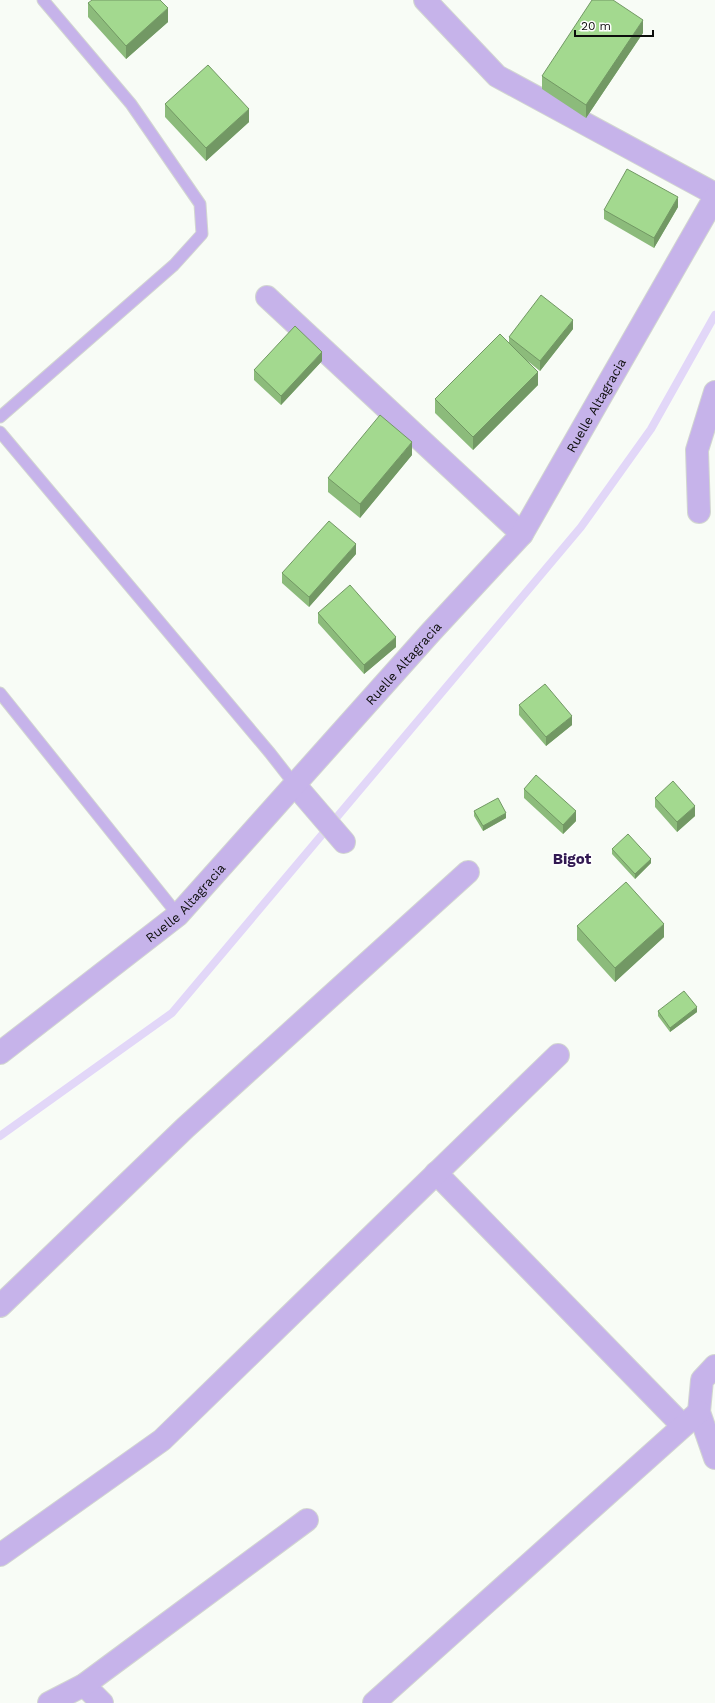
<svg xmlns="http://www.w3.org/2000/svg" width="715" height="1703" font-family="'Work Sans',sans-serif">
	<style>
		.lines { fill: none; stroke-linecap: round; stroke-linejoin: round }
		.stream { stroke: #e2d7f8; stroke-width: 8 }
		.lane-casing { stroke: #d2d6d1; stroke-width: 13 }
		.street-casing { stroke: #d2d6d1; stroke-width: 24 }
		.lane { stroke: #c6b3ea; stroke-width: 11 }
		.street { stroke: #c6b3ea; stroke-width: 22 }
		.wall { fill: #8cbb7b }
		.shaded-wall { fill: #729864 }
		.building { fill: #a3d98f; stroke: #729864 }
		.labels { text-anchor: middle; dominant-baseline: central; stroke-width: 3; stroke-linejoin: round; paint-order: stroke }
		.street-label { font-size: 13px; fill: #0d0e0c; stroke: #fff }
		.quarter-label { font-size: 15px; font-weight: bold; fill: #321952; stroke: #fff }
	</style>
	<rect width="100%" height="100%" fill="#f8fcf6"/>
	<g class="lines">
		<path class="stream" d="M0 1136 172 1013 581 527 651 429 715 315"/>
		<g class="lane-casing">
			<path id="lane" d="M0 417 174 265 202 234 200 204 131 104 43 0
				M0 432 270 753 295 785
				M0 693 178 915"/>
		</g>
		<g class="street-casing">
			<g id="street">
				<path d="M425 0 497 76 715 194"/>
				<path d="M267 297 522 534"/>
				<path d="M699 512 697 450 715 392"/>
				<path d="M295 785 344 842"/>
				<path id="s1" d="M0 1053 178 915 431 632 522 534 715 197"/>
				<path d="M436 1173 682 1425"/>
				<path d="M0 1306 185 1128 468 872"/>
				<path d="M715 1366 702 1380 699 1412 715 1458"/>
				<path d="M0 1555 162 1440 558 1055"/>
				<path d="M84 1685 102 1703"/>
				<path d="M49 1703 84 1685 307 1520"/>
				<path d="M374 1703 699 1412"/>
			</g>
		</g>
		<use href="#lane" class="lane"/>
		<use href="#street" class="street"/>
	</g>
	<path class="wall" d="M88 3 168 22 126 59 88 17Z
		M643 33 586 118 542 89V76Z
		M165 104 249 122 206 161 165 117Z
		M678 207 654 248 604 219V210Z
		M573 329 540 371 525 359 538 385 473 450 435 413V399L509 343V337Z
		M322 361 281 405 254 380V370Z
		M412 455 360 518 328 492V478Z
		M356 554 309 607 282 583V573Z
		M318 613 396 647 364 674 318 623Z
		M519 705 572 725 546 746 519 715Z
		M524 789 576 821 563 834 524 798Z
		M655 798 695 816 677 832 655 807Z
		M474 811 506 818 483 831 474 816Z
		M612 849 651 863 635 879 612 854Z
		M577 926 664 937 615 982 577 940Z
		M658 1011 697 1012 670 1032 658 1016Z"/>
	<path class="shaded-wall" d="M168 8V22L126 59V46Z
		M643 20V33L586 118V105Z
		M249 109V122L206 161V148Z
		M678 197V207L654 248V238Z
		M573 320V329L540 371V361Z
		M322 352V361L281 405V396Z
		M538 372V385L473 450V437Z
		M412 442V455L360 518V504Z
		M356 544V554L309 607V597Z
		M396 637V647L364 674V665Z
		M572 716V725L546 746V737Z
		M695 806V816L677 832V822Z
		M576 811V821L563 834V825Z
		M506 813V818L483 831V826Z
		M651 859V863L635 879V874Z
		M664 924V937L615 982V968Z
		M697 1007V1012L670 1032V1028Z"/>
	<path class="building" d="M92 0H160L168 8 126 46 88 3Z
		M592 0H613L643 20 586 105 542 76Z
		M208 65 249 109 206 148 165 104Z
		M627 169 678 197 654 238 604 210Z
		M541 295 573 320 540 361 509 337Z
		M295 326 322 352 281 396 254 370Z
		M500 334 538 372 473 437 435 399Z
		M380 415 412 442 360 504 328 478Z
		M329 521 356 544 309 597 282 573Z
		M350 585 396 637 364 665 318 613Z
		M545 684 572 716 546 737 519 705Z
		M536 775 576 811 563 825 524 789Z
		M673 781 695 806 677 822 655 798Z
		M498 798 506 813 483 826 474 811Z
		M628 834 651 859 635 874 612 849Z
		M626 882 664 924 615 968 577 926Z
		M684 991 697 1007 670 1028 658 1011Z"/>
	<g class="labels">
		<g class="street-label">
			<text stroke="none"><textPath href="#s1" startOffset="887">Ruelle Altagracia</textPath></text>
			<text stroke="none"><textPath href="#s1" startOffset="563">Ruelle Altagracia</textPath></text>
			<text stroke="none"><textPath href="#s1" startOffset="239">Ruelle Altagracia</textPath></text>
		</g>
		<g class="quarter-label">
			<text x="572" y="859">Bigot</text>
		</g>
	</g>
	<path d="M575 30v6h78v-6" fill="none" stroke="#0d0e0c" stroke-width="2"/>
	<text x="581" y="30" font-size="12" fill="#0d0e0c" stroke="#ffffff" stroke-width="3" paint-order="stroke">20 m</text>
</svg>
